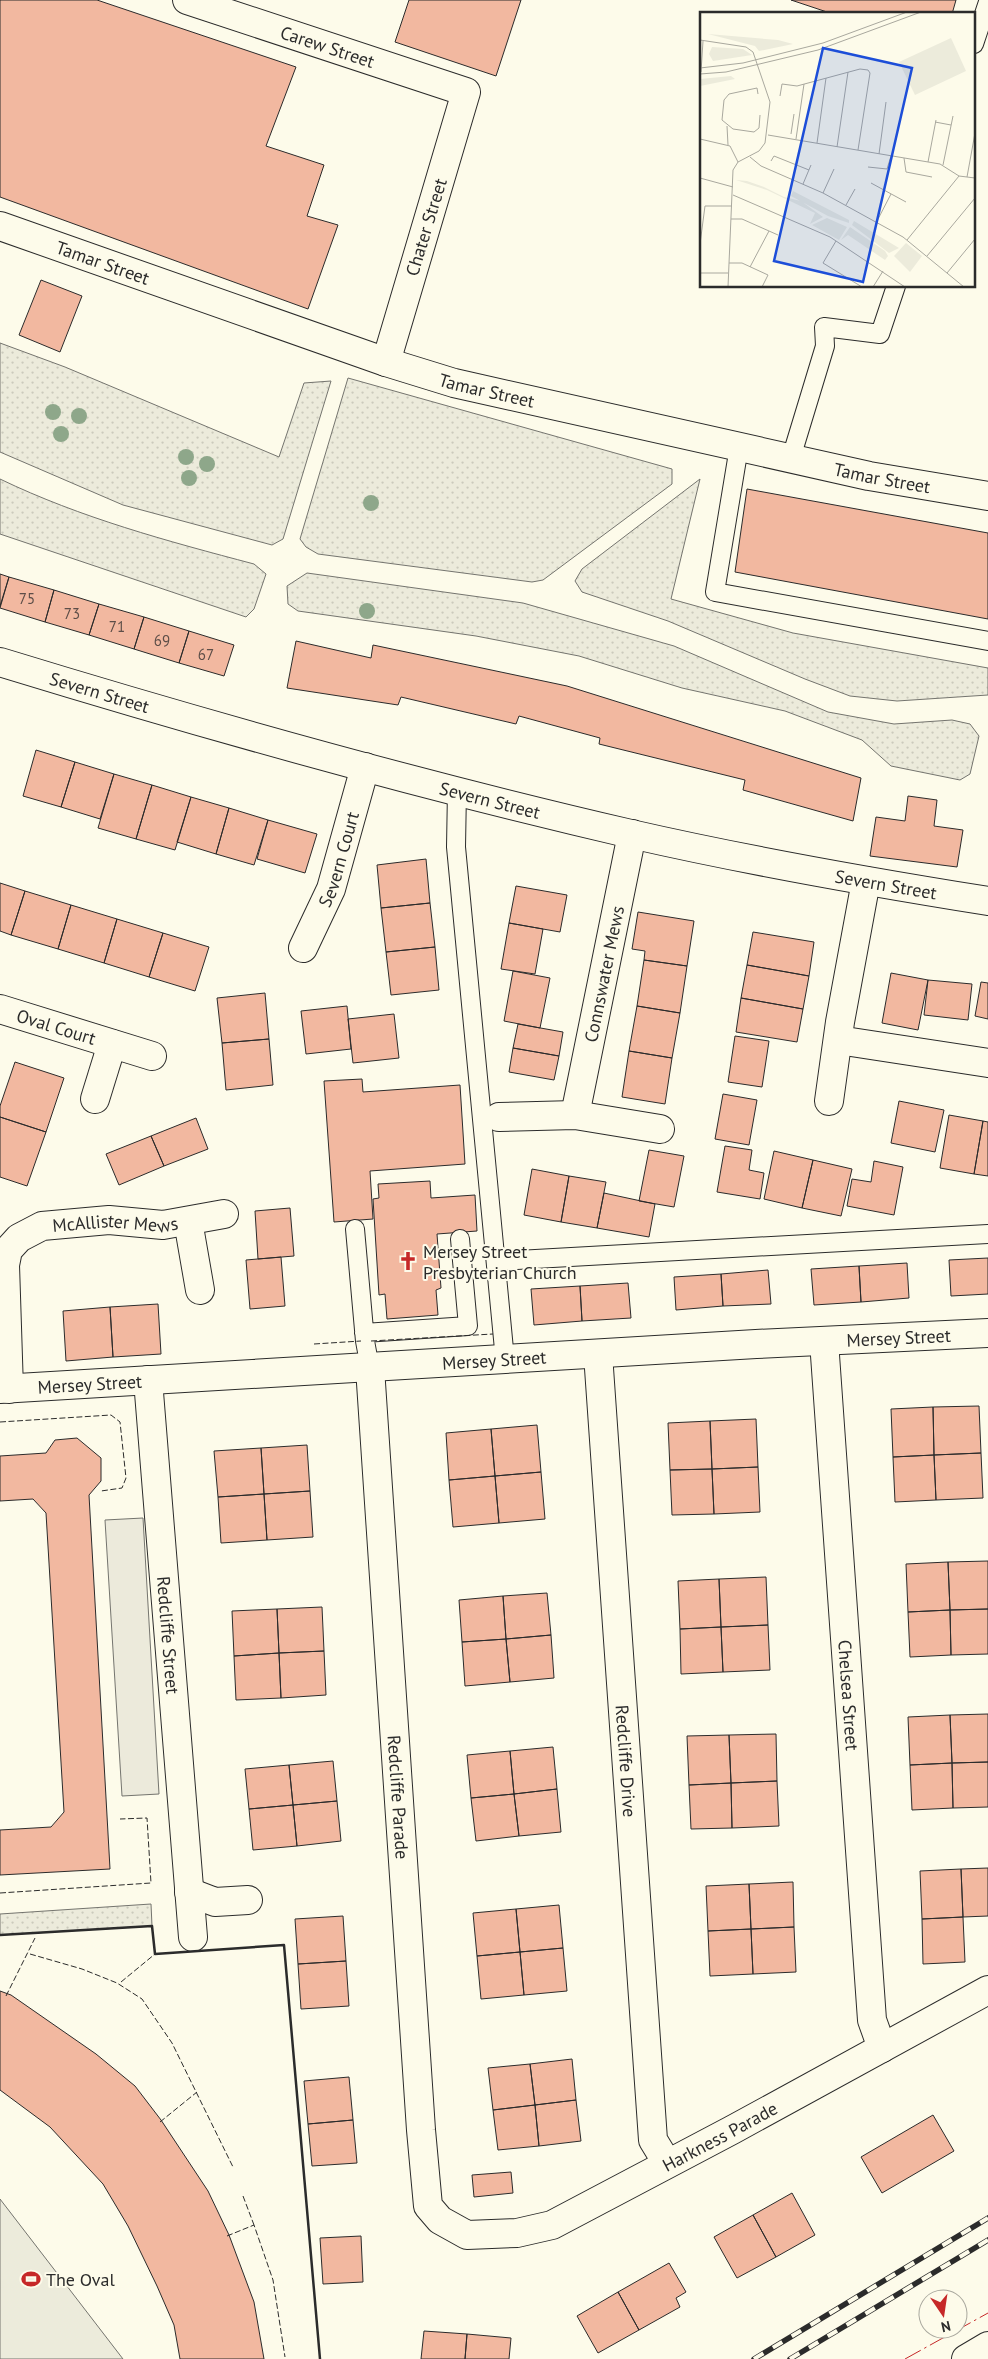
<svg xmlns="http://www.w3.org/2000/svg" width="988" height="2359" font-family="'PT Sans',sans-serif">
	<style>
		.grass { fill: url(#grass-dots); stroke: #74746e }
		.pitch { fill: #ecebdb; stroke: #74746e }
		.parking { fill: #eceadb; stroke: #74746e }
		.building { fill: #f2b8a0; stroke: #2b2b2b }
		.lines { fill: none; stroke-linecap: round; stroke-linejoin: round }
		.lane-casing { stroke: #2b2b2b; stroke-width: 20 }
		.street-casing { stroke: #2b2b2b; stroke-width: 30 }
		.secondary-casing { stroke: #2b2b2b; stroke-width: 30 }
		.highway-casing { stroke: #2b2b2b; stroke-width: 30 }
		.lane { stroke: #fdfbea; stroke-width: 18 }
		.street { stroke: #fdfbea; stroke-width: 28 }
		.secondary { stroke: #fdfbea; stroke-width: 28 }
		.highway { stroke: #fdfbea; stroke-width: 28 }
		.rail-casing { stroke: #2b2b2b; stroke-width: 5.5 }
		.rail { stroke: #fdfbea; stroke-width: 4; stroke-dasharray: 11; stroke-linecap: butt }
		.fence { stroke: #2b2b2b; stroke-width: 1; stroke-dasharray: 6 2.5; stroke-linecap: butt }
		.wall { stroke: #2b2b2b; stroke-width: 2.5 }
		.power { stroke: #c62828; stroke-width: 1; stroke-dasharray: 18 4 2.5 4; stroke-linecap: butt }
		.tree { fill: #8ea78a }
		.labels { text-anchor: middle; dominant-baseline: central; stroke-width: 4; stroke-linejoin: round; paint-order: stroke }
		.number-label { font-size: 15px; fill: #5d4e48 }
		.street-label { font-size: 18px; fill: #2b2b2b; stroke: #fdfbea }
		.poi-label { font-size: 18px; fill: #2b2b2b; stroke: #fdfbea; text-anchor: start }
		.inset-road { fill: none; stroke: #a9a89e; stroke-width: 1 }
		.view { fill: #1d4ed8; fill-opacity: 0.15; stroke: #1d4ed8; stroke-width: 2.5 }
		.inset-edge { fill: none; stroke: #2b2b2b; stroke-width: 2.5 }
	</style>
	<defs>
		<pattern id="grass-dots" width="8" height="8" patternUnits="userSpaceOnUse" patternTransform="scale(1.25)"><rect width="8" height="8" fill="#ecebdb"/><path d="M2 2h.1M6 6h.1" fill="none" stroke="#cbcabc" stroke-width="1.8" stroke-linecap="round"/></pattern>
	</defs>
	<rect width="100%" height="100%" fill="#fdfbea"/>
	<path class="grass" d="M0 343 65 367 279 457 304 383 331 381 283 539 272 545 123 505 0 452Z
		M348 378 672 469V484L543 580 532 582 318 554 306 547 300 539Z
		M0 479C81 518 167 541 254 564L266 574 254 609 246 617 0 534Z
		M700 479 671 599 793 633 988 668V695L897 701 850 696 805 679 668 621 582 592 575 581 582 569Z
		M307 573 523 603 674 646 828 712 894 724 952 720 970 724 979 736 970 774 960 780 891 766 862 740 785 711 682 688 579 656 476 636 298 611 288 604 287 586Z
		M151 1904 152 1926 0 1935V1914Z"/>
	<path class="pitch" d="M0 2199 123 2359H0Z"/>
	<path class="parking" d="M143 1518 159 1794 122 1796 105 1520Z"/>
	<path class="building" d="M0 0H97L296 67 266 146 324 165 307 216 338 225 308 309 0 197Z
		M409 0H521L496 76 395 42Z
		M791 0H956L952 14H833Z
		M41 280 82 296 60 352 19 335Z
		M747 489 988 533V619L735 572Z
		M0 574 9 577 0 606Z
		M9 577 54 590 45 622 0 608Z
		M54 590 99 604 89 635 45 622Z
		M99 604 144 617 134 649 89 635Z
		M144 617 189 631 179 663 134 649Z
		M189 631 234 645 224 676 179 663Z
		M296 641 371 658 373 645 567 686 861 778 853 821 743 790 745 780 599 744 600 738 519 716 516 724 401 697 398 705 287 688Z
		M36 750 75 762 61 807 23 796Z
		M75 762 114 774 100 819 61 807Z
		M114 774 152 785 136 839 98 828Z
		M152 785 191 797 175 850 136 839Z
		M908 796 937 800 934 826 963 830 957 867 870 856 876 817 905 821Z
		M191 797 229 808 216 854 177 842Z
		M229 808 268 820 254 865 216 854Z
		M268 820 317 834 305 873 257 859Z
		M426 859 430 903 381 908 377 865Z
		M0 883 25 891 11 935 0 931Z
		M516 886 567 895 560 932 509 923Z
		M25 891 71 905 58 949 11 935Z
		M430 903 435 947 386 952 381 908Z
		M71 905 117 919 104 963 58 949Z
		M638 912 694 921 687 966 644 960 645 951 632 949Z
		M117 919 163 933 149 977 104 963Z
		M509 923 543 929 535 974 501 969Z
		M753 932 814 942 809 976 747 965Z
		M163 933 209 947 195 991 149 977Z
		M435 947 439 990 391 995 386 952Z
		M644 960 687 966 680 1013 637 1006Z
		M747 965 809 976 803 1009 741 998Z
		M513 971 550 978 540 1028 504 1021Z
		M891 973 928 980 918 1030 882 1023Z
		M928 980 972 984 968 1020 924 1015Z
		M981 982 988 983V1019L975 1016Z
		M265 993 269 1039 222 1043 217 998Z
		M741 998 803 1009 797 1042 736 1032Z
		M347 1006 351 1049 306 1054 301 1011Z
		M637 1006 680 1013 672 1058 629 1051Z
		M394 1014 399 1058 353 1063 348 1019Z
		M518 1024 563 1032 559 1056 513 1048Z
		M735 1036 769 1041 762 1087 728 1082Z
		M269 1039 273 1085 226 1090 222 1043Z
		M513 1048 559 1056 554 1080 509 1072Z
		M629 1051 672 1058 665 1104 622 1097Z
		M15 1062 64 1078 46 1132 0 1117V1106Z
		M362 1079 363 1092 460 1085 465 1164 370 1171 373 1219 334 1222 324 1081Z
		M723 1094 757 1100 749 1145 715 1139Z
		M899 1101 944 1110 935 1152 891 1143Z
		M949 1115 983 1121 974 1174 940 1168Z
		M0 1117 46 1132 27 1186 0 1177Z
		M196 1118 208 1149 164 1166 151 1136Z
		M983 1121 988 1122V1176L974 1174Z
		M151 1136 164 1166 119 1185 106 1154Z
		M725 1146 752 1150 749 1170 764 1173 760 1199 717 1192Z
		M649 1150 684 1156 674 1207 639 1201Z
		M774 1151 813 1160 802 1208 764 1199Z
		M813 1160 852 1169 841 1216 802 1208Z
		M874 1161 903 1167 894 1215 847 1206 852 1179 871 1182Z
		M532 1169 569 1176 561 1222 524 1215Z
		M569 1176 606 1182 597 1228 561 1222Z
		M430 1181 431 1198 475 1195 477 1231 437 1234 441 1288 436 1290 438 1315 387 1319 385 1294 379 1295 373 1199 379 1198 378 1184Z
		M604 1193 655 1204 649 1237 597 1228Z
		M290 1208 294 1256 258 1259 255 1211Z
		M281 1257 285 1306 250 1309 246 1260Z
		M988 1258V1294L951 1296 949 1260Z
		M907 1263 909 1298 861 1302 859 1266Z
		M859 1266 861 1302 814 1305 811 1269Z
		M768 1270 771 1304 723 1306 721 1274Z
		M721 1274 723 1306 676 1310 674 1277Z
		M628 1283 631 1318 582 1321 580 1286Z
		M580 1286 582 1321 534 1325 531 1289Z
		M158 1304 161 1354 113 1357 110 1307Z
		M110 1307 113 1357 66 1361 63 1311Z
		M979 1406 981 1453 934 1455 933 1407Z
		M933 1407 934 1455 893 1457 891 1409Z
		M756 1419 758 1467 712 1469 710 1421Z
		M710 1421 712 1469 670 1470 668 1423Z
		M537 1425 541 1472 495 1476 491 1429Z
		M491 1429 495 1476 449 1480 446 1433Z
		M77 1438 101 1458V1481L89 1495 110 1869 0 1875V1830L51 1827 64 1812 46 1513 33 1499 0 1501V1456L46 1453 55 1440Z
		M307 1445 310 1491 264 1494 261 1448Z
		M261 1448 264 1494 218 1497 214 1451Z
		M981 1453 983 1498 936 1500 934 1455Z
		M934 1455 936 1500 895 1502 893 1457Z
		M758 1467 760 1512 714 1514 712 1469Z
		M712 1469 714 1514 672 1515 670 1470Z
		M541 1472 545 1519 499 1523 495 1476Z
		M495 1476 499 1523 453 1527 449 1480Z
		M310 1491 313 1537 267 1540 264 1494Z
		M264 1494 267 1540 221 1543 218 1497Z
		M988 1561V1609L950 1610 948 1562Z
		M948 1562 950 1610 908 1612 906 1564Z
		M766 1577 768 1625 721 1627 719 1579Z
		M719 1579 721 1627 680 1629 678 1581Z
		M547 1593 551 1635 506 1639 503 1596Z
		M503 1596 506 1639 462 1642 459 1600Z
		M322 1607 324 1651 279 1653 277 1609Z
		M277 1609 279 1653 234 1656 232 1611Z
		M988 1609V1654L951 1655 950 1610Z
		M950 1610 951 1655 910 1657 908 1612Z
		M768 1625 770 1670 723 1672 721 1627Z
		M721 1627 723 1672 681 1674 680 1629Z
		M551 1635 554 1678 510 1682 506 1639Z
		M506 1639 510 1682 465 1686 462 1642Z
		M324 1651 326 1695 281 1698 279 1653Z
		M279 1653 281 1698 236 1700 234 1656Z
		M988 1714V1762L952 1763 950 1715Z
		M950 1715 952 1763 910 1765 908 1717Z
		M776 1734 777 1781 731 1783 729 1735Z
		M729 1735 731 1783 689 1785 687 1736Z
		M553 1747 557 1789 514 1794 510 1751Z
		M510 1751 514 1794 471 1798 467 1755Z
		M333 1761 337 1801 293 1805 289 1765Z
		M988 1762V1807L953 1808 952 1763Z
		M952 1763 953 1808 912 1810 910 1765Z
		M289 1765 293 1805 249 1809 245 1769Z
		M777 1781 779 1826 732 1828 731 1783Z
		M731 1783 732 1828 691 1829 689 1785Z
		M557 1789 561 1832 519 1836 514 1794Z
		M514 1794 519 1836 476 1841 471 1798Z
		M337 1801 341 1841 297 1846 293 1805Z
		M293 1805 297 1846 253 1850 249 1809Z
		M988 1868V1916L963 1917 961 1869Z
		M961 1869 963 1917 922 1919 920 1871Z
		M793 1882 794 1927 751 1929 749 1884Z
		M749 1884 751 1929 708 1931 706 1886Z
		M559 1905 563 1948 520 1952 516 1909Z
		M516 1909 520 1952 477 1956 473 1913Z
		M343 1916 346 1961 298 1964 295 1919Z
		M963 1917 965 1962 923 1964 922 1919Z
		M794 1927 796 1972 753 1974 751 1929Z
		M751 1929 753 1974 710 1976 708 1931Z
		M563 1948 567 1991 524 1995 520 1952Z
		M520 1952 524 1995 481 1999 477 1956Z
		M346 1961 349 2006 301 2009 298 1964Z
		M0 1991 11 1995 96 2054 135 2086 161 2120 208 2191 229 2235 254 2302 264 2359H180L174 2325 157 2286 128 2226 103 2184 50 2127 0 2090Z
		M572 2059 576 2100 535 2105 530 2064Z
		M530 2064 535 2105 493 2110 488 2068Z
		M349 2077 353 2120 308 2124 304 2081Z
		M576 2100 581 2141 539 2146 535 2105Z
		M535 2105 539 2146 498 2150 493 2110Z
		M933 2115 954 2151 882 2193 861 2157Z
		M353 2120 357 2163 312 2166 308 2124Z
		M511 2172 513 2193 474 2197 472 2175Z
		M792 2193 815 2235 776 2257 753 2215Z
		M753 2215 776 2257 737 2278 714 2237Z
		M361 2236 363 2282 323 2284 320 2238Z
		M669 2263 686 2292 676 2298 680 2307 639 2330 618 2292Z
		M618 2292 639 2330 598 2353 577 2316Z
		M424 2331 467 2334 465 2359H421Z
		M467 2334 511 2338 509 2359H465Z"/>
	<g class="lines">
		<g class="lane-casing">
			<path id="lane" d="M974 44 988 2
				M739 447 715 592 988 641
				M791 458 825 346 824 327 880 334 896 286
				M457 790 456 847 505 1360
				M355 1229 365 1341 370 1368
				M497 1261 988 1234
				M364 1333 468 1326 460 1239"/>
		</g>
		<g class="street-casing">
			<g id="street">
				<path id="s1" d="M187 0 466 92 386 362"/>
				<path id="s2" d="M0 226 386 362 454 383 869 476 988 496"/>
				<path id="s3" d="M0 662C209 726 419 785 631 834 749 861 869 882 988 901"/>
				<path id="s4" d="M303 948 331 889 365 767"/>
				<path id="s5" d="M0 1009 152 1056"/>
				<path d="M838 1040 988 1063"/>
				<path d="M95 1099 112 1044"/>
				<path d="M829 1101 840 1022 866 881"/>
				<path id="s6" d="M575 1115 632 834"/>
				<path d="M499 1117 575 1115 660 1129"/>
				<path d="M188 1221 200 1290"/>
				<path id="s7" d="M824 1341 872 2020 882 2048"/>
				<path id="s8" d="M598 1354 653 2140 667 2163"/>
				<path id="s9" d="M370 1368 421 2130 428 2206 440 2220 467 2235 517 2233 552 2225 732 2130 988 1990"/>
				<path id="s10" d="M148 1380 193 1937"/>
				<path id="s11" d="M9 1389 5 1265 8 1250 19 1238 42 1226 109 1220 163 1225 224 1214"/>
				<path d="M189 1892 215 1902 248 1900"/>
			</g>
		</g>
		<g class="secondary-casing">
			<g id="secondary">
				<path id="s12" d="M0 1389 756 1344 988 1333"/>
			</g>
		</g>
		<g class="highway-casing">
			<path id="highway" d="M966 2359 988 2346"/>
		</g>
		<use href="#lane" class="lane"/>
		<use href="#street" class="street"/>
		<use href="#secondary" class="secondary"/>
		<use href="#highway" class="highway"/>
		<g class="rail-casing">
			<path id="rail" d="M754 2359 988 2218
				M790 2359 988 2240"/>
		</g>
		<use href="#rail" class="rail"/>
		<path class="fence" d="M371 1341 493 1334
			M314 1344 361 1341
			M0 1422 111 1415 120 1422 126 1478 122 1488 101 1491
			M0 1893 151 1883 147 1818 120 1819
			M30 1954 82 1969 117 1983 142 1999 172 2043 233 2167
			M121 1982 155 1954
			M6 1996 35 1938
			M160 2122 197 2092
			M243 2196 254 2225
			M227 2236 254 2225 273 2280 285 2357"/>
		<path class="wall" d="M0 1935 152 1926 155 1954 284 1945 320 2359"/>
		<path class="power" d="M905 2359 988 2313"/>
	</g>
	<g class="tree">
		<circle cx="53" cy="412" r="8"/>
		<circle cx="79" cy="416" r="8"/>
		<circle cx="61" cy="434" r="8"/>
		<circle cx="186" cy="457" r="8"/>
		<circle cx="207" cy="464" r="8"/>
		<circle cx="189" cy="478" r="8"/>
		<circle cx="371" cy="503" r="8"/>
		<circle cx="367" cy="611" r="8"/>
	</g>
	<defs>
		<g id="church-bare" transform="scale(1.5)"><path d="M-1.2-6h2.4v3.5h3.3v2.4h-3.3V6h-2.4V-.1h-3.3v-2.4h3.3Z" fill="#c62828" stroke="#fdfbea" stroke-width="2.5" paint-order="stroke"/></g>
		<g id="stadium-bare" transform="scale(1.5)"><path d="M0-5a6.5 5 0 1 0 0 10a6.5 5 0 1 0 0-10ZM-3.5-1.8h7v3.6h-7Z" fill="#c62828" stroke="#fdfbea" stroke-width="2.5" paint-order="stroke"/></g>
	</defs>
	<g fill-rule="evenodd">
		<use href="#church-bare" x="408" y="1261"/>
		<use href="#stadium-bare" x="31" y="2279"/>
	</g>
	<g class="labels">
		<g class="number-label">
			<text x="27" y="598">75</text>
			<text x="72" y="613">73</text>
			<text x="117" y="626">71</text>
			<text x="162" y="640">69</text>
			<text x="206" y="654">67</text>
		</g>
		<g class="street-label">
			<text stroke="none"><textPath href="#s1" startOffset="148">Carew Street</textPath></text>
			<text transform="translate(426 227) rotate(-73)">Chater Street</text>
			<text stroke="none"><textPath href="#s2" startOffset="109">Tamar Street</textPath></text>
			<text stroke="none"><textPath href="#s2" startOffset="514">Tamar Street</textPath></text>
			<text stroke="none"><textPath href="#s2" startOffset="919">Tamar Street</textPath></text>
			<text stroke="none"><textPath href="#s3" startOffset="104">Severn Street</textPath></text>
			<text stroke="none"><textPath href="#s3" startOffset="509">Severn Street</textPath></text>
			<text stroke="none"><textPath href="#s4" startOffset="96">Severn Court</textPath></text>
			<text stroke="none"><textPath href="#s3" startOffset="914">Severn Street</textPath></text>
			<text stroke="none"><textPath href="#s6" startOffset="144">Connswater Mews</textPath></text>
			<text stroke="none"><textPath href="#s5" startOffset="59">Oval Court</textPath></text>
			<text stroke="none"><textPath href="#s11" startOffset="255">McAllister Mews</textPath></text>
			<text stroke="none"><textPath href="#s12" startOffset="900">Mersey Street</textPath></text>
			<text stroke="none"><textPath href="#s12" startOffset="495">Mersey Street</textPath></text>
			<text stroke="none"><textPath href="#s12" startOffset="90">Mersey Street</textPath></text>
			<text stroke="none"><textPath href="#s10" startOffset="256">Redcliffe Street</textPath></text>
			<text stroke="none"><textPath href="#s7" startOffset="355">Chelsea Street</textPath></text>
			<text stroke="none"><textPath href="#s8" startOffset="408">Redcliffe Drive</textPath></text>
			<text stroke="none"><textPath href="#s9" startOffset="430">Redcliffe Parade</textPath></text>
			<text stroke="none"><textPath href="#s9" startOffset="1165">Harkness Parade</textPath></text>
		</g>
		<g class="poi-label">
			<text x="423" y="1251">Mersey Street<tspan x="423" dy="21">Presbyterian Church</tspan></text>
			<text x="46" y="2279">The Oval</text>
		</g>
	</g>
	<g transform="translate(700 12)">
		<rect width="275" height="275" fill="#fdfbea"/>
		<path d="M36 168 47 169 64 175 84 185 101 189 123 205 110 212 115 201 67 178ZM93 179 149 208V211L128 204 91 184ZM127 206 147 215 139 228 112 213ZM154 209 199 236 189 241 152 213ZM150 215 185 239 188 244 185 248 148 223 141 228Z" fill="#ecebdb"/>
		<path d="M8 22 78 28 93 32 59 39 55 34ZM12 35 43 37 52 43 13 49 9 42ZM31 64 35 67 0 74V67Z" fill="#ecebdb"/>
		<path d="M206 231 222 244 210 260 194 244Z" fill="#ecebdb"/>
		<path d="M251 26 266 59 215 83 199 50Z" fill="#ecebdb"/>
		<path class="inset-road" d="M0 28 46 35 53 40 70 90 65 131 59 139 38 150 33 158 28 275M0 56 43 51 123 31 207 0M1 60 3 29M0 62 26 60 118 38 221 0M58 82 57 76 29 82 24 88 22 108 33 117 54 120 59 116 60 103M80 84 82 72 97 74 160 57 168 58 170 61 158 138M235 110 251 113M27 114 28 133M91 122 94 102M68 123 240 152 259 164 275 166M0 127 30 134 38 150M96 127 104 72M117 131 126 66M137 135 148 60M179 142 186 90M50 145 61 154 123 181 203 225 264 275M204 146 206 160 232 165M71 149 74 144 109 158M228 150 236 108M243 153 253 104M168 155 187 157 191 144M267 165 275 121M0 166 33 175M171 171 206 190M103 172 111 153M123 181 134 157M33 183 130 225 205 275M146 193 155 177M31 207H42L78 223M177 209 191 182M207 228 259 164M136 229 123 251 162 275M0 232 5 194H32M227 244 275 186M29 251H42L68 263 62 275M50 255 69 219M0 261H28M247 261 275 227M173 275 183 259"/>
		<path class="view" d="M123 36 212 56 163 270 74 249Z"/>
		<rect width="275" height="275" class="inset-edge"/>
	</g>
	<g transform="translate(943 2314) rotate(167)"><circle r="24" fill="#fdfbea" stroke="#a9a89e"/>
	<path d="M0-4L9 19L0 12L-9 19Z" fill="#c62828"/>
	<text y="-8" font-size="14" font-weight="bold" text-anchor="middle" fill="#2b2b2b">N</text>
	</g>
</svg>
